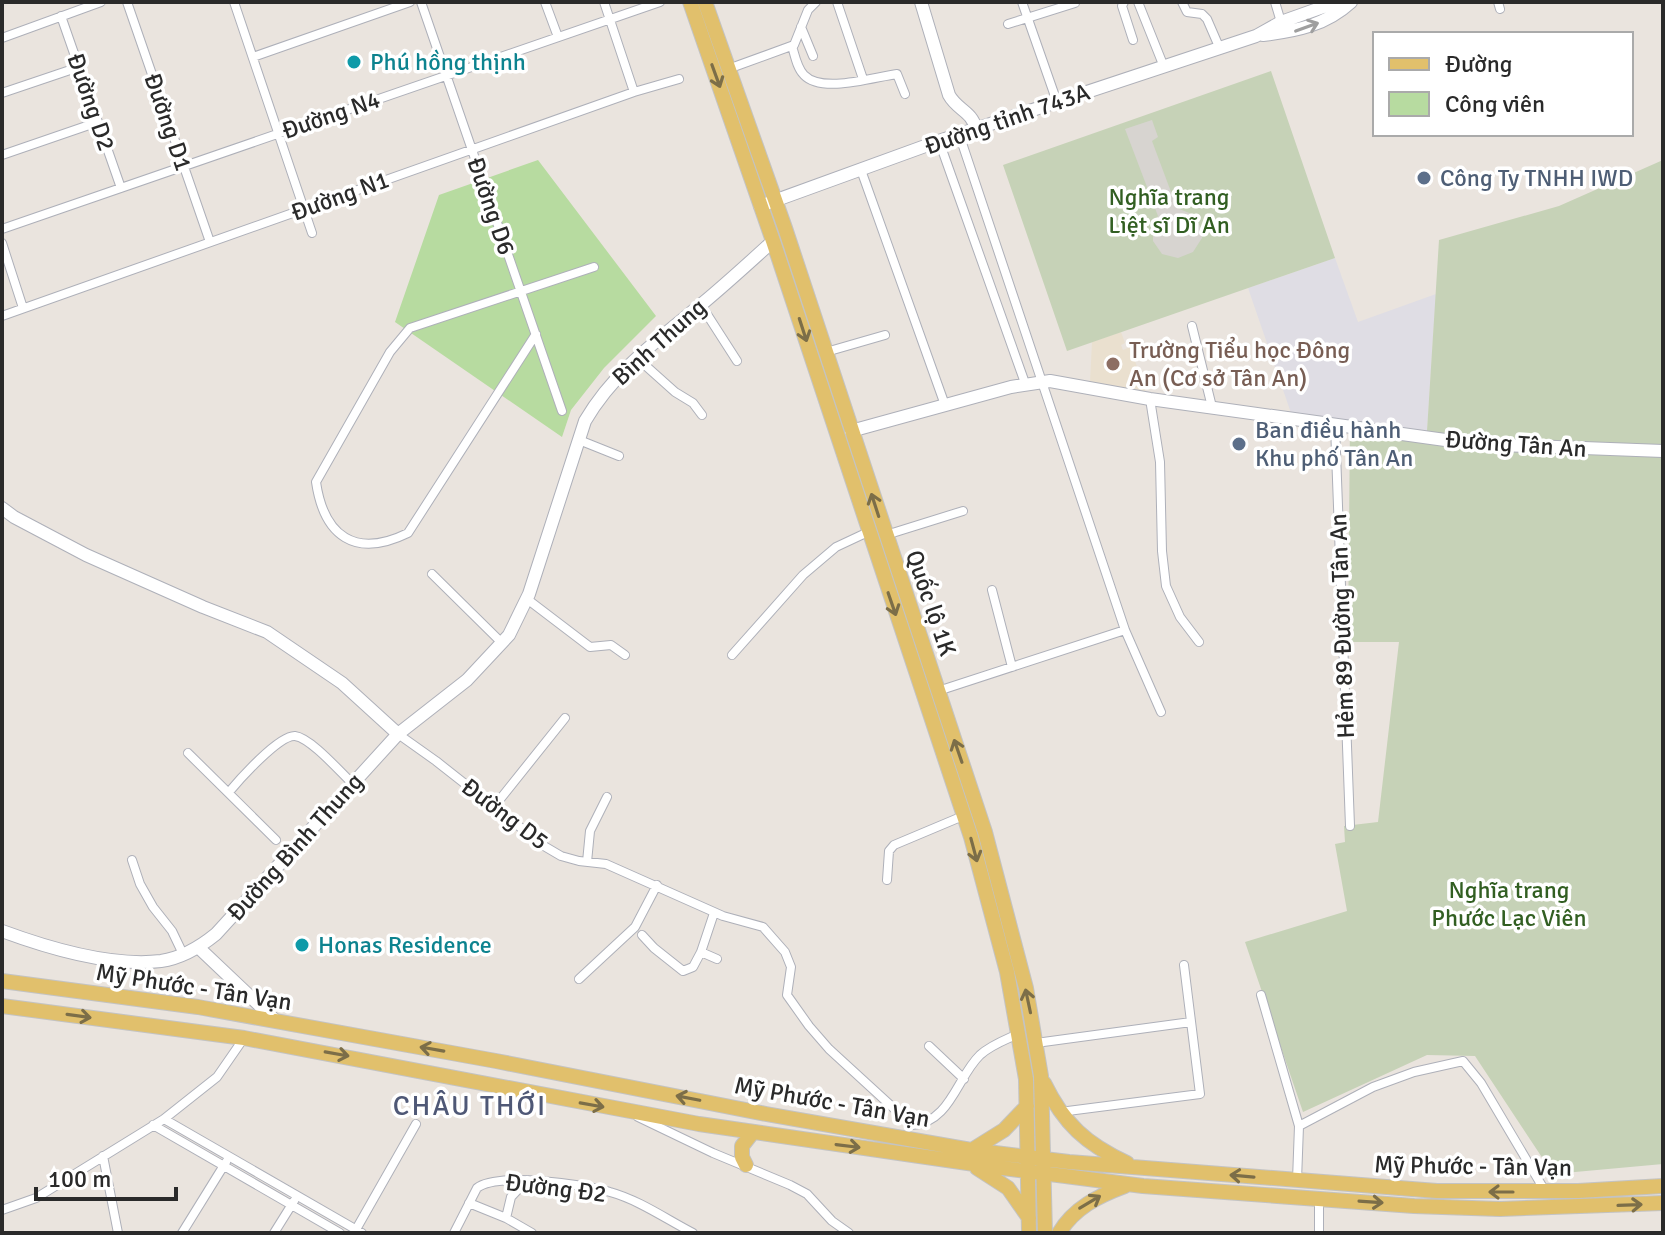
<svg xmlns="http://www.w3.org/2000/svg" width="1665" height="1235" font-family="Signika,sans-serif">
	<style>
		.industrial { fill: #dfdde4 }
		.education { fill: #eae0cf }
		.green { fill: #b7dba0 }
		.cemetery { fill: #c6d2b7 }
		.plaza { fill: #d7d4d0 }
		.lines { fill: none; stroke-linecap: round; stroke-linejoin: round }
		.street-casing { stroke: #aeb0b9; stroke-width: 10 }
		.secondary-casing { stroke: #aeb0b9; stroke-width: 14 }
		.primary-casing { stroke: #c3c3c3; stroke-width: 16 }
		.street { stroke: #fff; stroke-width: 8 }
		.secondary { stroke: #fff; stroke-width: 12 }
		.primary { stroke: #e1c06c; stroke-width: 14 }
		.oneway { stroke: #9f9f9f }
		.oneway2 { stroke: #7c6e48 }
		.culture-dot { fill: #0f9aa8; stroke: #fff; stroke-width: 3 }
		.service-dot { fill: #5c6f8a; stroke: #fff; stroke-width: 3 }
		.education-dot { fill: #8d6e63; stroke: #fff; stroke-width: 3 }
		.labels { text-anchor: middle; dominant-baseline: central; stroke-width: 7; stroke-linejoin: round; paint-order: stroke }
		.culture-label { font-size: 24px; fill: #0d838f; stroke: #fff; text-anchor: start }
		.street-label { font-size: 24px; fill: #2a2a2a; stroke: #fff }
		.service-label { font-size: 24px; fill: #4e5e75; stroke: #fff; text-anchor: start }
		.park-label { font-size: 24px; fill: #325f22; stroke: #fff }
		.education-label { font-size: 24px; fill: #785e54; stroke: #fff; text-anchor: start }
		.quarter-label { font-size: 28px; letter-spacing: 2px; fill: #4f5876; stroke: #fff }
	</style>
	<rect width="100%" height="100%" fill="#eae4de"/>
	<path class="industrial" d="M1335 258 1358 322 1436 294 1427 431 1291 413 1248 288Z"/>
	<path class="education" d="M1121 332 1125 343 1121 345 1123 350 1130 347 1147 395 1090 382 1092 342Z"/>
	<path class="green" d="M538 160 656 316 604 368 571 410 562 437 395 322 439 195Z"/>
	<path class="cemetery" d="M1271 71 1335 258 1067 351 1003 165Z
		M1663 160V1164L1553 1174 1475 1056 1427 1055 1303 1112 1245 942 1347 911 1335 844 1345 842 1344 826 1378 822 1399 642H1348L1350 422 1427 431 1439 240 1559 206Z"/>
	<path class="plaza" d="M1152 120 1158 137 1152 141 1177 208 1194 215 1202 230V238L1193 252 1178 258 1162 254 1153 241V224L1158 216 1125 129Z"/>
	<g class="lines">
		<g class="street-casing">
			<path id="street" d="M127 2 210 242
				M234 2 312 233
				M421 2 562 411
				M545 2 558 37
				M604 2 634 92
				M837 2 863 79
				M1022 2 1057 102
				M1124 2 1122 6 1133 40
				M1138 2 1164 67
				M1182 2 1187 12 1202 14 1207 19 1220 49
				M1275 2 1281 22
				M1498 2 1500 9
				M61 16 121 188
				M1008 24 1075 3
				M801 27 813 56
				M2 38 101 2
				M792 46C795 56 797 68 804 75 822 94 874 77 897 74L905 94
				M253 57 410 2
				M728 69 794 45 808 10 816 2
				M2 93 79 67
				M959 134 1125 630 1161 712
				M939 141 1025 383
				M2 155 98 122
				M861 170 945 405
				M2 229 660 2
				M2 243 23 308
				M701 305 737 361
				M2 316 634 92 679 79
				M1192 326 1212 407
				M536 334 408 533C355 559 324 536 316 482L390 352 410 328 594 267
				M826 352 885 335
				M637 358 675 392 693 403 702 415
				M1150 399 1160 462 1162 551 1166 586 1180 617 1199 642
				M1335 426 1350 826
				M579 440 619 456
				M886 535 963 511
				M432 574 502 643
				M992 590 1012 667
				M527 599 590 647 611 645 625 655
				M732 655 803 575 836 547 868 532
				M938 691 1125 630
				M398 734 436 761 544 846 561 856 579 861 606 864 723 916 763 927 785 952 791 967 787 995 809 1026 829 1049 912 1125C950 1123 957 1077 980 1055 991 1045 1005 1040 1018 1034
				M188 753 276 840
				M229 792C239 780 279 735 295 736 311 738 341 773 353 784
				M493 808 565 718
				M132 860 140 884 153 907 172 931 183 954
				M587 862 590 831 607 797
				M887 880 889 851 894 845 963 816
				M714 913 701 952 717 959
				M642 935 654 948 683 971 693 967 701 952
				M579 979 635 927 657 885
				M1261 995 1299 1126
				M1036 1043 1191 1022
				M929 1046 964 1079
				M1060 1112 1200 1094 1184 965
				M638 1117 713 1153 790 1185 807 1194 832 1221 849 1233
				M164 1119 362 1233
				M153 1125 340 1233
				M103 1156 118 1233
				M1297 1180 1299 1126 1373 1087 1414 1072 1463 1061 1481 1083 1545 1191
				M1319 1199V1233
				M469 1203 506 1218 532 1233
				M2 1210 36 1198 164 1119 217 1077 244 1038
				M506 1218 511 1197 527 1180
				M182 1233 226 1162
				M274 1233 294 1201
				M354 1233 416 1124
				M454 1233 477 1188C497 1172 584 1184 610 1192 639 1200 666 1219 693 1233"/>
		</g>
		<g class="secondary-casing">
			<path id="secondary" d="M921 2 949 95C957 110 972 111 976 129
				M1263 35C1297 31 1326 25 1351 2
				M760 206 939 141 1256 36 1281 22 1337 2
				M851 431 1011 387 1050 381 1150 399 1474 444 1663 451
				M2 508 14 517 86 555 203 607 267 632 342 683 398 734
				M2 931C48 948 111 967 161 961 182 958 200 947 216 934L398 734 467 680 509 635 529 594 585 421C614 371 659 339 703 303 727 283 750 262 773 241
				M199 948 276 1021"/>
		</g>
		<g class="primary-casing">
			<path id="primary" d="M690 2 773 241 971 837 1007 972 1026 1079 1029 1233
				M705 2 785 228 985 832 1026 988 1041 1076 1045 1233
				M2 981 198 1007 496 1061 766 1114 971 1150 1069 1162 1437 1191H1578L1663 1186
				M2 1006 244 1038 699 1124 995 1167 1143 1186 1414 1206 1500 1209 1663 1203
				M1044 1083C1064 1124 1086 1144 1127 1163
				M972 1150 1004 1130 1027 1106
				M746 1165 742 1157V1146L753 1132
				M977 1168 1008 1188 1029 1218
				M1059 1233C1074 1208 1098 1196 1125 1186"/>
		</g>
		<use href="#street" class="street"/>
		<use href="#secondary" class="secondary"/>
		<use href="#primary" class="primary"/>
	</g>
	<defs><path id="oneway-shaft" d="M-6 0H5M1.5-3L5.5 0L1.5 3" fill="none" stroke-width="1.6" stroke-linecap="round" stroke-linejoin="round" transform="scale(2)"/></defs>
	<use class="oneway" href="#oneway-shaft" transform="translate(1307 27) rotate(-20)"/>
	<g class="oneway2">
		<use href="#oneway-shaft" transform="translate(716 76) rotate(70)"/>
		<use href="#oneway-shaft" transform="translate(803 330) rotate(72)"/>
		<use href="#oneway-shaft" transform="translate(875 505) rotate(-108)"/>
		<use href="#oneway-shaft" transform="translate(892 604) rotate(71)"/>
		<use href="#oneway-shaft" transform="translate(958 751) rotate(-109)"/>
		<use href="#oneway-shaft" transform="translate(974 850) rotate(75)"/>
		<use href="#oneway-shaft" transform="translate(1028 1001) rotate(-102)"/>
		<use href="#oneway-shaft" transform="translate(79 1016) rotate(8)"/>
		<use href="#oneway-shaft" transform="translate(432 1049) rotate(-170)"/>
		<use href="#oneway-shaft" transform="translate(337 1054) rotate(10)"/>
		<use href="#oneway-shaft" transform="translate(688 1098) rotate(-169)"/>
		<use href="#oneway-shaft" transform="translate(592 1105) rotate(10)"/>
		<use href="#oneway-shaft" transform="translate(848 1146) rotate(7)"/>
		<use href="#oneway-shaft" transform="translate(1242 1176) rotate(-175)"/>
		<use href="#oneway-shaft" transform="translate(1501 1192) rotate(-180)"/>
		<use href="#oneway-shaft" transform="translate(1090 1202) rotate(-31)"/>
		<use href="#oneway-shaft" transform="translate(1371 1202) rotate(4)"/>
		<use href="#oneway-shaft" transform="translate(1630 1205) rotate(-2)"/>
	</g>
	<g class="culture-dot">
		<circle cx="354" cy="62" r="8"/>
		<circle cx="302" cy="945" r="8"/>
	</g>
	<g class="service-dot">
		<circle cx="1424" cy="178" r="8"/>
		<circle cx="1239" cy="444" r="8"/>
	</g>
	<circle class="education-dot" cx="1113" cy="364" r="8"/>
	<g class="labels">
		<g class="culture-label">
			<text x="370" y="62">Phú hồng thịnh</text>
			<text x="318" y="945">Honas Residence</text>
		</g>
		<g class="street-label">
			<text transform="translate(91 102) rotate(71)">Đường D2</text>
			<text transform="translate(331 115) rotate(-19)">Đường N4</text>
			<text transform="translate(1007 119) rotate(-19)">Đường tỉnh 743A</text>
			<text transform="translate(168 122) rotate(71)">Đường D1</text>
			<text transform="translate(340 196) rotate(-20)">Đường N1</text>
			<text transform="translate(491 206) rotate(71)">Đường D6</text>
			<text transform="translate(659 342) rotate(-42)">Bình Thung</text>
			<text transform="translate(1516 444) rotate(4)">Đường Tân An</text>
			<text transform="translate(931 603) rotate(71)">Quốc lộ 1K</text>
			<text transform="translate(1342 626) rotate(-92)">Hẻm 89 Đường Tân An</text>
			<text transform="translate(505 814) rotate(37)">Đường D5</text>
			<text transform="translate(295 847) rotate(-48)">Đường Bình Thung</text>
			<text transform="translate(194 987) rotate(9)">Mỹ Phước - Tân Vạn</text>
			<text transform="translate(832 1102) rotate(10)">Mỹ Phước - Tân Vạn</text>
			<text transform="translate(1473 1166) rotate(1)">Mỹ Phước - Tân Vạn</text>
			<text transform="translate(556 1188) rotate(7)">Đường Đ2</text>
		</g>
		<g class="service-label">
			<text x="1440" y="178">Công Ty TNHH IWD</text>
			<text x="1255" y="430">Ban điều hành<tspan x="1255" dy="28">Khu phố Tân An</tspan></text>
		</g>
		<g class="park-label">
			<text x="1169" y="197">Nghĩa trang<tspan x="1169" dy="28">Liệt sĩ Dĩ An</tspan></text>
			<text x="1509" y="890">Nghĩa trang<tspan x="1509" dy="28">Phước Lạc Viên</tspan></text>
		</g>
		<g class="education-label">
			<text x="1129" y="350">Trường Tiểu học Đông<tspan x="1129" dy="28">An (Cơ sở Tân An)</tspan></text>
		</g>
		<g class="quarter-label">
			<text x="470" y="1106">CHÂU THỚI</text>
		</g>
	</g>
	<rect width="1665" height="1235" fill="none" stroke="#2a2a2a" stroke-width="8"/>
	<rect x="1373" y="32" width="260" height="104" fill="#ffffff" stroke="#aaaaaa" stroke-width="2"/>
	<rect x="1389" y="58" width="40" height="12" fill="#e1c06c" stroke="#aaaaaa" stroke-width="2"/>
	<text x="1445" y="72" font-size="24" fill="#2a2a2a">Đường</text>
	<rect x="1389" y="92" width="40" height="24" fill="#b7dba0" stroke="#aaaaaa" stroke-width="2"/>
	<text x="1445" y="112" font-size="24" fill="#2a2a2a">Công viên</text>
	<path d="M36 1187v12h140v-12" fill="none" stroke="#2a2a2a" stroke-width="4"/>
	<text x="48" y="1187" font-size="24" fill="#2a2a2a" stroke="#ffffff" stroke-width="6" paint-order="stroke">100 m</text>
</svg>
